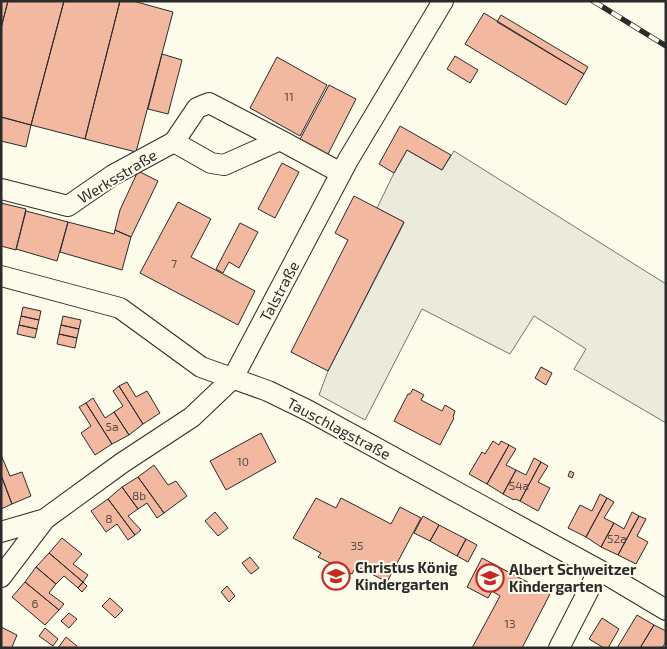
<svg xmlns="http://www.w3.org/2000/svg" width="667" height="649" font-family="'Exo 2',sans-serif">
	<style>
		.parking { fill: #eceadb; stroke: #74746e }
		.building { fill: #f2b8a0; stroke: #2b2b2b }
		.lines { fill: none; stroke-linecap: round; stroke-linejoin: round }
		.minor-casing { stroke: #2b2b2b; stroke-width: 22 }
		.minor { stroke: #fdfbea; stroke-width: 20 }
		.rail-casing { stroke: #2b2b2b; stroke-width: 5.5 }
		.rail { stroke: #fdfbea; stroke-width: 4; stroke-dasharray: 11; stroke-linecap: butt }
		.labels { text-anchor: middle; dominant-baseline: central; stroke-width: 4; stroke-linejoin: round; paint-order: stroke }
		.number-label { font-size: 12px; fill: #5d4e48 }
		.street-label { font-size: 15px; fill: #2b2b2b; stroke: #fdfbea }
		.poi-label { font-size: 15px; font-weight: bold; fill: #2b2b2b; stroke: #fdfbea; text-anchor: start }
	</style>
	<rect width="100%" height="100%" fill="#fdfbea"/>
	<path class="parking" d="M407 150 442 170 454 151 666 284V423L574 369 586 349 534 316 510 354 422 309 365 420 319 395 328 371 404 223 377 208 394 173Z"/>
	<path class="building" d="M1 1H8L1 28Z
		M8 1H64L31 125 1 117V28Z
		M64 1H120L85 139 31 125Z
		M120 1H133L173 12 136 152 85 139Z
		M484 13 584 74 566 105 465 44Z
		M501 15 588 67 584 74 497 22Z
		M162 54 182 60 168 114 148 109Z
		M455 56 478 70 470 83 447 69Z
		M277 57 327 85 300 136 250 108Z
		M329 85 356 99 327 156 299 141Z
		M1 117 31 125 26 147 1 141Z
		M400 126 451 155 442 170 407 150 394 173 379 164Z
		M282 163 299 172 275 218 258 209Z
		M138 171 158 181 131 237 115 230 120 210Z
		M354 196 404 222 328 371 291 352 348 240 335 233Z
		M178 202 211 219 191 257 255 291 238 325 140 273Z
		M1 203 26 209 16 250 1 246Z
		M26 211 68 222 57 261 16 249Z
		M68 222 114 234 115 230 131 237 122 270 60 252Z
		M240 223 258 232 239 268 229 262 223 273 216 269Z
		M23 307 41 311 39 320 21 316Z
		M21 316 39 320 37 329 19 325Z
		M63 316 81 320 79 329 61 325Z
		M19 325 37 329 35 338 17 334Z
		M61 325 79 329 77 338 59 334Z
		M59 334 77 338 75 348 57 344Z
		M541 367 552 373 546 385 535 378Z
		M127 382 136 397 147 391 160 413 143 424 119 386Z
		M119 386 143 424 129 435 114 412 123 406 113 391Z
		M413 389 424 395 421 400 442 411 445 405 455 411 453 417 454 418 440 445 394 421 408 394H410Z
		M93 398 105 418 114 412 129 435 112 444 86 403Z
		M86 403 112 444 95 455 81 433 91 426 79 407Z
		M261 433 276 462 226 490 210 461Z
		M493 441 499 445 501 441 509 445 487 484 469 474 482 452 485 454Z
		M509 445 516 449 506 465 516 470 503 494 487 484Z
		M1 455 10 476 22 472 31 496 12 504 1 475Z
		M534 458 541 462 520 501 515 499 514 500 503 494 516 470 526 475Z
		M541 462 548 466 538 482 550 488 538 511 520 501Z
		M154 465 168 485 176 481 187 496 164 513 138 477Z
		M570 471 574 473 572 478 568 476Z
		M1 475 12 504 1 509Z
		M138 477 164 513 157 518 147 503 138 509 122 487Z
		M122 487 138 509 128 516 141 530 135 535 108 499Z
		M600 494 607 498 586 537 568 528 580 505 592 511Z
		M316 498 336 508 341 498 391 524 400 507 421 518 387 582 356 566 352 574 318 557 321 553 293 538Z
		M607 498 614 502 604 518 614 523 601 547 586 537Z
		M108 499 135 535 128 540 117 524 106 532 91 511Z
		M215 512 228 528 218 536 205 521Z
		M632 512 639 516 618 555 601 547 614 523 624 529Z
		M423 516 439 525 430 541 414 533Z
		M639 516 646 519 637 536 648 542 636 564 618 555Z
		M439 525 466 539 457 556 430 541Z
		M62 538 82 554 73 564 88 575 83 582 49 553Z
		M466 539 477 545 468 562 457 556Z
		M49 553 83 582 78 588 64 576 56 584 36 567Z
		M250 557 259 568 251 574 242 563Z
		M482 558 550 594 522 648H472L500 596 492 591 488 598 467 587Z
		M36 567 56 584 49 593 64 604 59 610 25 582Z
		M25 582 59 610 45 625 12 597Z
		M83 582 87 586 82 592 78 588Z
		M227 586 235 596 229 602 221 592Z
		M110 598 123 610 115 618 102 606Z
		M69 613 77 619 69 628 61 621Z
		M637 615 654 625 640 648H617Z
		M602 618 619 629 608 648H604L589 639Z
		M654 625 666 631V642L662 648H640Z
		M1 627 17 635 12 647 14 648H1Z
		M45 628 58 639 53 646 39 636Z
		M66 637 77 646 76 648H58Z"/>
	<g class="lines">
		<g class="minor-casing">
			<path id="minor" d="M280 140 341 173
				M1 189 68 206 113 175 174 142 197 108 209 103 280 140 224 165 211 163 174 142
				M1 276 120 308 201 367 268 391 309 411 599 570 666 610
				M1 532 45 519
				M1 577 45 519 122 463 192 417 233 378 348 160 443 1
				M559 648 599 570"/>
		</g>
		<use href="#minor" class="minor"/>
		<g class="rail-casing">
			<path id="rail" d="M593 1 666 46"/>
		</g>
		<use href="#rail" class="rail"/>
	</g>
	<defs>
		<g id="school-ring" transform="scale(1.4375)"><circle r="9.5" fill="#fdfbea" stroke="#c62828" stroke-width="1.5"/><path d="M0-5L7-2L0 1L-7-2ZM-4 1L0 2.5L4 1V4Q0 6-4 4Z" fill="#c62828"/></g>
	</defs>
	<g fill-rule="evenodd">
		<use href="#school-ring" x="336" y="576"/>
		<use href="#school-ring" x="490" y="578"/>
	</g>
	<g class="labels">
		<g class="number-label">
			<text x="289" y="96">11</text>
			<text x="174" y="263">7</text>
			<text x="112" y="426">5a</text>
			<text x="243" y="461">10</text>
			<text x="519" y="485">54a</text>
			<text x="139" y="495">8b</text>
			<text x="109" y="518">8</text>
			<text x="617" y="538">52a</text>
			<text x="357" y="545">35</text>
			<text x="35" y="603">6</text>
			<text x="510" y="623">13</text>
		</g>
		<g class="street-label">
			<text transform="translate(117 176) rotate(-31)">Werksstraße</text>
			<text transform="translate(279 291) rotate(-62)">Talstraße</text>
			<text transform="translate(339 428) rotate(28)">Tauschlagstraße</text>
		</g>
		<g class="poi-label">
			<text x="355" y="567">Christus König<tspan x="355" dy="17">Kindergarten</tspan></text>
			<text x="509" y="569">Albert Schweitzer<tspan x="509" dy="17">Kindergarten</tspan></text>
		</g>
	</g>
	<rect width="667" height="649" fill="none" stroke="#2b2b2b" stroke-width="5"/>
</svg>
